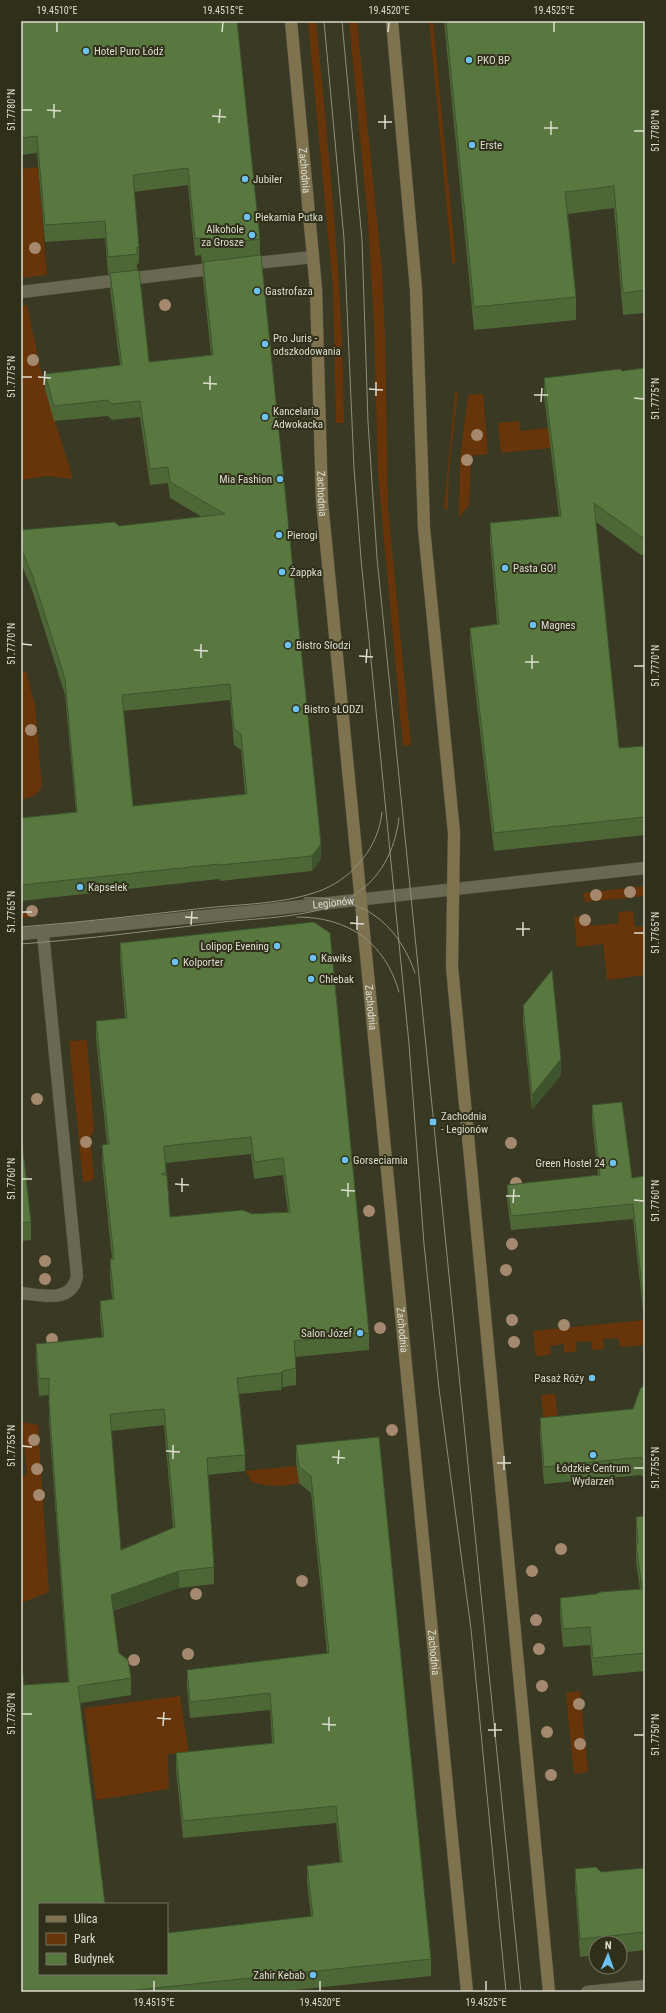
<svg xmlns="http://www.w3.org/2000/svg" width="666" height="2013" font-family="'Roboto Condensed',sans-serif">
	<style>
		.green { fill: #673509 }
		.lines { fill: none; stroke-linecap: round; stroke-linejoin: round }
		.service-casing { stroke: #565543; stroke-width: 13 }
		.tertiary-casing { stroke: #565543; stroke-width: 13 }
		.secondary-casing { stroke: #565543; stroke-width: 13 }
		.service { stroke: #696952; stroke-width: 12 }
		.tertiary { stroke: #696952; stroke-width: 12 }
		.secondary { stroke: #7e734e; stroke-width: 12 }
		.tram { stroke: #8e8e7d; stroke-width: 1 }
		.tree { fill: #a5896e }
		.wall { fill: #4d6737; fill-rule: evenodd }
		.shaded-wall { fill: #3e542d }
		.building { fill: #597840; stroke: #3e542d; fill-rule: evenodd }
		.ticks { fill: none; stroke: #ddddd0; stroke-width: 1.5 }
		.poi-dot { fill: #6dc2f3; stroke: #2f2f1a; stroke-width: 1.5 }
		.labels { text-anchor: middle; dominant-baseline: central; stroke-width: 4; stroke-linejoin: round; paint-order: stroke }
		.poi-label { font-size: 11px; fill: #ddddd0; stroke: #2f2f1a; text-anchor: start }
		.street-label { font-size: 11px; fill: #ddddd0; stroke: #2f2f1a }
		.neatline { fill: none; stroke: #ddddd0; stroke-width: 1.5 }
		.ticks-label { font-size: 10px; text-anchor: middle; fill: #ddddd0 }
	</style>
	<rect width="100%" height="100%" fill="#393924"/>
	<path class="green" d="M308 21H316C329 155 343 288 344 423H336L333 288Z
		M349 21H357L382 269 385 335 388 508 411 745 403 746 378 474 374 325 368 220Z
		M429 21H433L456 263H452Z
		M38 167 47 275 21 278V169Z
		M27 305 45 389 73 479 47 476 21 480V306Z
		M455 392 458 393 449 468 448 509H444Z
		M483 394 488 454 471 456 469 505 459 518 460 460 468 395Z
		M519 421 521 431 548 428 551 448 501 453 498 423Z
		M21 672H26L35 705 42 786C37 796 32 797 23 799L21 798Z
		M645 886V896L585 902 583 893Z
		M37 910V916L21 918V912Z
		M633 911 635 927 645 926V975L607 980 603 944 577 947 574 917 589 915 590 926 619 923 618 912Z
		M87 1040 94 1130 90 1138 94 1177 91 1181 83 1182 69 1041Z
		M645 1320V1345L620 1347 618 1338 603 1339 604 1349 592 1350 591 1341 576 1342 577 1351 564 1353V1344L550 1346 551 1355 536 1356 533 1331Z
		M555 1394 558 1420 545 1435 541 1395Z
		M22 1422 38 1425 49 1592 21 1603V1476L27 1475Z
		M296 1466 299 1483C282 1487 268 1487 252 1482L245 1471Z
		M580 1691 588 1772 574 1774 566 1693Z
		M180 1696 189 1753 168 1754 169 1789 96 1800 84 1708Z"/>
	<g class="lines">
		<g class="service-casing">
			<path id="service" d="M247 264 313 257
				M21 292 219 268
				M21 1293C41 1295 72 1304 77 1276L43 933"/>
		</g>
		<g class="tertiary-casing">
			<g id="tertiary">
				<path id="s1" d="M21 934 247 912 645 868"/>
				<path d="M587 1992 645 1986"/>
			</g>
		</g>
		<g class="secondary-casing">
			<g id="secondary">
				<path id="s2" d="M291 21 316 289 322 502 467 1992"/>
				<path d="M392 21 416 289 424 528 454 833 452 967 549 1992"/>
			</g>
		</g>
		<use href="#service" class="service"/>
		<use href="#tertiary" class="tertiary"/>
		<use href="#secondary" class="secondary"/>
		<path class="tram" d="M324 21 344 239 354 468 361 559 409 1044 424 1244 439 1389 471 1629 506 1992
			M342 21 362 240 368 422 377 558 521 1992
			M304 898C360 895 397 921 415 973
			M297 917C348 917 385 942 399 992
			M21 927C83 922 144 915 205 908 243 904 286 904 322 890 354 877 379 846 382 812
			M21 944C88 939 156 930 223 922 261 918 318 917 350 898 380 880 395 851 399 818"/>
	</g>
	<g class="tree">
		<circle cx="35" cy="248" r="6"/>
		<circle cx="165" cy="305" r="6"/>
		<circle cx="33" cy="360" r="6"/>
		<circle cx="477" cy="435" r="6"/>
		<circle cx="467" cy="460" r="6"/>
		<circle cx="31" cy="730" r="6"/>
		<circle cx="630" cy="892" r="6"/>
		<circle cx="596" cy="895" r="6"/>
		<circle cx="32" cy="911" r="6"/>
		<circle cx="585" cy="920" r="6"/>
		<circle cx="37" cy="1099" r="6"/>
		<circle cx="86" cy="1142" r="6"/>
		<circle cx="511" cy="1143" r="6"/>
		<circle cx="516" cy="1183" r="6"/>
		<circle cx="369" cy="1211" r="6"/>
		<circle cx="512" cy="1244" r="6"/>
		<circle cx="45" cy="1261" r="6"/>
		<circle cx="506" cy="1270" r="6"/>
		<circle cx="45" cy="1279" r="6"/>
		<circle cx="512" cy="1320" r="6"/>
		<circle cx="564" cy="1325" r="6"/>
		<circle cx="380" cy="1328" r="6"/>
		<circle cx="52" cy="1339" r="6"/>
		<circle cx="514" cy="1342" r="6"/>
		<circle cx="392" cy="1430" r="6"/>
		<circle cx="34" cy="1440" r="6"/>
		<circle cx="37" cy="1469" r="6"/>
		<circle cx="39" cy="1495" r="6"/>
		<circle cx="561" cy="1549" r="6"/>
		<circle cx="532" cy="1571" r="6"/>
		<circle cx="302" cy="1581" r="6"/>
		<circle cx="196" cy="1594" r="6"/>
		<circle cx="536" cy="1620" r="6"/>
		<circle cx="539" cy="1649" r="6"/>
		<circle cx="188" cy="1654" r="6"/>
		<circle cx="134" cy="1660" r="6"/>
		<circle cx="542" cy="1686" r="6"/>
		<circle cx="579" cy="1704" r="6"/>
		<circle cx="547" cy="1732" r="6"/>
		<circle cx="580" cy="1744" r="6"/>
		<circle cx="551" cy="1775" r="6"/>
	</g>
	<path class="wall" d="M21 21H237L260 239V255L321 859 312 871 220 881 219 879 21 901V818L76 812 65 695 32 590 21 563V530L119 526 202 517 170 498 168 483 150 485 140 417 112 420 108 416 54 421 45 389V374L120 365 110 289V274H108L105 238 45 242 37 153 21 155ZM188 185 195 256 201 255 202 263H203V278L211 355 149 362 137 270V264L139 263V247L134 192ZM230 700 234 745 241 750 245 794 133 806 123 711Z
		M444 21H645V313L623 315 614 208 568 214 576 297V320L474 330Z
		M645 368V555H641L596 522 619 748 645 746V835L494 851 470 645V628L497 624 490 541V523L559 516 544 396V378L622 371Z
		M314 922 369 1333V1350L295 1357 296 1368V1385L283 1387 281 1390 239 1394 245 1455V1471L208 1475 214 1567V1584L179 1588 113 1611 119 1653 131 1678V1695L81 1703 39 1974 311 1916 307 1883V1866L340 1862 336 1823 183 1838 176 1769V1753L272 1743 270 1710 190 1718 187 1687V1670L327 1653 311 1493 299 1483 296 1462V1445L379 1437 431 1959V1976L275 1992H21L24 1685 68 1682 49 1420V1395L39 1396 36 1360V1344L102 1337 100 1318V1301L112 1299 110 1276V1259H112L102 1162V1145H107L96 1038V1021L125 1018 120 959V943ZM251 1154 254 1179 283 1175 288 1212 170 1217 166 1163ZM164 1425 173 1528 121 1550 111 1431Z
		M523 1006 561 1075 532 1110 523 1022Z
		M592 1105 632 1178 645 1176V1320H644L633 1219 511 1230 507 1199V1185L598 1175 592 1120Z
		M21 1133 31 1222V1240L21 1241Z
		M645 1384V1479L641 1475 544 1484 540 1436V1418L633 1409Z
		M645 1516V1671L593 1676 590 1645 563 1647 560 1615V1598L640 1589 636 1562V1517Z
		M645 1868V1950L620 1953V1943H596V1955L580 1957 575 1886V1869L601 1872Z"/>
	<path class="shaded-wall" d="M321 844V859L312 871V856Z
		M561 1059V1075L532 1110V1095Z
		M283 1371V1387L281 1390V1373Z
		M179 1571V1588L111 1611V1595Z"/>
	<path class="building" d="M21 21H237L260 239 202 246 201 238 195 239 188 168 133 175 139 247H137V254L108 257 105 221 45 225 37 136 21 138Z
		M446 21H645V290L623 293 614 186 565 192 576 297 474 307Z
		M261 255 321 844 312 856 220 865 219 864 21 885V818L77 812 65 679 32 574 21 548V530L115 522 119 526 225 514 170 482 168 467 150 469 140 401 112 404 108 400 54 406 45 374 122 365 110 273 139 270 149 362 213 355 203 262ZM230 684 234 729 241 734 247 794 133 806 122 695Z
		M645 368V537H641L594 503 619 748 645 746V817L494 833 470 628 499 624 490 523 561 516 544 378 620 369 622 371Z
		M314 922 330 933 369 1333 294 1341 296 1368 283 1371 281 1373 237 1378 245 1455 207 1458 214 1567 179 1571 111 1595 119 1653 128 1660 131 1678 78 1686 105 1904H39V1974H167V1933L313 1916 307 1866 342 1862 336 1806 183 1821 176 1753 274 1743 270 1693 190 1702 187 1670 329 1653 311 1476 299 1467 296 1445 379 1437 431 1959 117 1992H21V1653L24 1685 69 1682 49 1403V1378L39 1379 36 1344 104 1337 100 1301 114 1299 110 1259H114L102 1145 109 1144 96 1021 127 1018 120 943ZM251 1137 254 1162 283 1158 290 1212 252 1214 243 1210 170 1217 167 1176 161 1174 166 1173 164 1146ZM164 1409 175 1527 121 1550 110 1414Z
		M552 970 561 1059 532 1095 523 1006Z
		M622 1102 632 1178 645 1176V1306H644L633 1204 511 1216 507 1185 600 1175 592 1105Z
		M21 1133 31 1222 21 1223Z
		M645 1384V1462L641 1457 544 1467 540 1418 633 1409 640 1389Z
		M645 1516V1653L593 1658 590 1627 563 1629 560 1598 596 1594 600 1592 642 1589 636 1545 638 1544 636 1517Z
		M596 1867 601 1872 645 1868V1932L580 1939 575 1869Z"/>
	<path class="ticks" d="M57 32V22M222 32 223 22M388 32 389 22M554 32V22M22 110H32M47 110 61 111M212 116 226 117M54 118V104M378 122H392M219 123 220 109M544 128H558M385 129V115M634 131H644M551 135V121M22 377H32M38 377 51 378M203 383 217 384M44 385 45 371M369 389 383 390M210 390V376M534 395H548M376 396V382M634 398 644 399M541 402 542 388M22 644 32 645M194 650 208 651M359 656 373 657M201 658V644M525 662H539M366 663 367 649M634 666H644M532 669V655M22 912H32M185 917 198 918M350 923 364 924M191 925 192 911M516 929H530M357 930V916M634 933H644M523 936V922M22 1179H32M175 1184 189 1185M341 1190 355 1191M182 1192V1178M506 1196H520M348 1197V1183M634 1200 644 1201M513 1203 514 1189M22 1446 32 1447M166 1451 180 1452M332 1457 345 1458M173 1459V1445M497 1463H511M338 1464 339 1450M634 1468H644M504 1470V1456M22 1714H32M157 1718 171 1719M322 1724 336 1725M163 1726 164 1712M488 1730H502M329 1731V1717M634 1735H644M495 1737V1723M154 1991V1981M320 1991V1981M486 1991V1981"/>
	<g class="poi-dot">
		<circle cx="86" cy="51" r="4"/>
		<circle cx="469" cy="60" r="4"/>
		<circle cx="472" cy="145" r="4"/>
		<circle cx="245" cy="179" r="4"/>
		<circle cx="247" cy="217" r="4"/>
		<circle cx="252" cy="235" r="4"/>
		<circle cx="257" cy="291" r="4"/>
		<circle cx="265" cy="344" r="4"/>
		<circle cx="265" cy="417" r="4"/>
		<circle cx="280" cy="479" r="4"/>
		<circle cx="279" cy="535" r="4"/>
		<circle cx="505" cy="568" r="4"/>
		<circle cx="282" cy="572" r="4"/>
		<circle cx="533" cy="625" r="4"/>
		<circle cx="288" cy="645" r="4"/>
		<circle cx="296" cy="709" r="4"/>
		<circle cx="80" cy="887" r="4"/>
		<circle cx="277" cy="946" r="4"/>
		<circle cx="313" cy="958" r="4"/>
		<circle cx="175" cy="962" r="4"/>
		<circle cx="311" cy="979" r="4"/>
		<rect x="429" y="1118" width="8" height="8" rx="2"/>
		<circle cx="345" cy="1160" r="4"/>
		<circle cx="613" cy="1163" r="4"/>
		<circle cx="360" cy="1333" r="4"/>
		<circle cx="592" cy="1378" r="4"/>
		<circle cx="593" cy="1455" r="4"/>
		<circle cx="313" cy="1975" r="4"/>
	</g>
	<g class="labels">
		<g class="poi-label">
			<text x="94" y="51">Hotel Puro Łódź</text>
			<text x="477" y="60">PKO BP</text>
			<text x="480" y="145">Erste</text>
			<text x="253" y="179">Jubiler</text>
			<text x="255" y="217">Piekarnia Putka</text>
			<text x="244" y="229" text-anchor="end">Alkohole<tspan x="244" dy="13">za Grosze</tspan></text>
			<text x="265" y="291">Gastrofaza</text>
			<text x="273" y="338">Pro Juris -<tspan x="273" dy="13">odszkodowania</tspan></text>
			<text x="273" y="411">Kancelaria<tspan x="273" dy="13">Adwokacka</tspan></text>
			<text x="272" y="479" text-anchor="end">Mia Fashion</text>
			<text x="287" y="535">Pierogi</text>
			<text x="513" y="568">Pasta GO!</text>
			<text x="290" y="572">Żappka</text>
			<text x="541" y="625">Magnes</text>
			<text x="296" y="645">Bistro Słodzi</text>
			<text x="304" y="709">Bistro sŁODZI</text>
			<text x="88" y="887">Kapselek</text>
			<text x="269" y="946" text-anchor="end">Lolipop Evening</text>
			<text x="321" y="958">Kawiks</text>
			<text x="183" y="962">Kolporter</text>
			<text x="319" y="979">Chlebak</text>
			<text x="441" y="1116">Zachodnia<tspan x="441" dy="13">- Legionów</tspan></text>
			<text x="353" y="1160">Gorseciarnia</text>
			<text x="605" y="1163" text-anchor="end">Green Hostel 24</text>
			<text x="352" y="1333" text-anchor="end">Salon Józef</text>
			<text x="584" y="1378" text-anchor="end">Pasaż Róży</text>
			<text x="593" y="1468" text-anchor="middle">Łódzkie Centrum<tspan x="593" dy="13">Wydarzeń</tspan></text>
			<text x="305" y="1975" text-anchor="end">Zahir Kebab</text>
		</g>
		<g class="street-label">
			<text stroke="none"><textPath href="#s2" startOffset="150">Zachodnia</textPath></text>
			<text stroke="none"><textPath href="#s2" startOffset="474">Zachodnia</textPath></text>
			<text stroke="none"><textPath href="#s1" startOffset="314">Legionów</textPath></text>
			<text stroke="none"><textPath href="#s2" startOffset="990">Zachodnia</textPath></text>
			<text stroke="none"><textPath href="#s2" startOffset="1314">Zachodnia</textPath></text>
			<text stroke="none"><textPath href="#s2" startOffset="1638">Zachodnia</textPath></text>
		</g>
	</g>
	<rect width="666" height="2013" fill="none" stroke="#2f2f1a" stroke-width="44"/>
	<rect x="38" y="1903" width="130" height="72" fill="#2f2f1a" stroke="#757563"/>
	<rect x="46" y="1916" width="20" height="6" fill="#7e734e" stroke="#757563"/>
	<text x="74" y="1923" font-size="12" fill="#ddddd0">Ulica</text>
	<rect x="46" y="1933" width="20" height="12" fill="#673509" stroke="#757563"/>
	<text x="74" y="1943" font-size="12" fill="#ddddd0">Park</text>
	<rect x="46" y="1953" width="20" height="12" fill="#597840" stroke="#757563"/>
	<text x="74" y="1963" font-size="12" fill="#ddddd0">Budynek</text>
	<g transform="translate(608 1955) rotate(2)"><circle r="19" fill="#2f2f1a" stroke="#757563"/>
	<path d="M0-3L7 15L0 10L-7 15Z" fill="#6dc2f3"/>
	<text y="-6" font-size="11" font-weight="bold" text-anchor="middle" fill="#ddddd0">N</text>
	</g>
	<rect x="22" y="22" width="622" height="1969" class="neatline"/>
	<g class="ticks-label">
		<text x="57" y="14">19.4510°E</text>
		<text x="223" y="14">19.4515°E</text>
		<text x="389" y="14">19.4520°E</text>
		<text x="554" y="14">19.4525°E</text>
		<text transform="translate(11 110) rotate(-90)" y="4">51.7780°N</text>
		<text transform="translate(655 131) rotate(-90)" y="4">51.7780°N</text>
		<text transform="translate(11 377) rotate(-90)" y="4">51.7775°N</text>
		<text transform="translate(655 399) rotate(-90)" y="4">51.7775°N</text>
		<text transform="translate(11 644) rotate(-90)" y="4">51.7770°N</text>
		<text transform="translate(655 666) rotate(-90)" y="4">51.7770°N</text>
		<text transform="translate(11 912) rotate(-90)" y="4">51.7765°N</text>
		<text transform="translate(655 933) rotate(-90)" y="4">51.7765°N</text>
		<text transform="translate(11 1179) rotate(-90)" y="4">51.7760°N</text>
		<text transform="translate(655 1201) rotate(-90)" y="4">51.7760°N</text>
		<text transform="translate(11 1446) rotate(-90)" y="4">51.7755°N</text>
		<text transform="translate(655 1468) rotate(-90)" y="4">51.7755°N</text>
		<text transform="translate(11 1714) rotate(-90)" y="4">51.7750°N</text>
		<text transform="translate(655 1735) rotate(-90)" y="4">51.7750°N</text>
		<text x="154" y="2006">19.4515°E</text>
		<text x="320" y="2006">19.4520°E</text>
		<text x="486" y="2006">19.4525°E</text>
	</g>
</svg>
